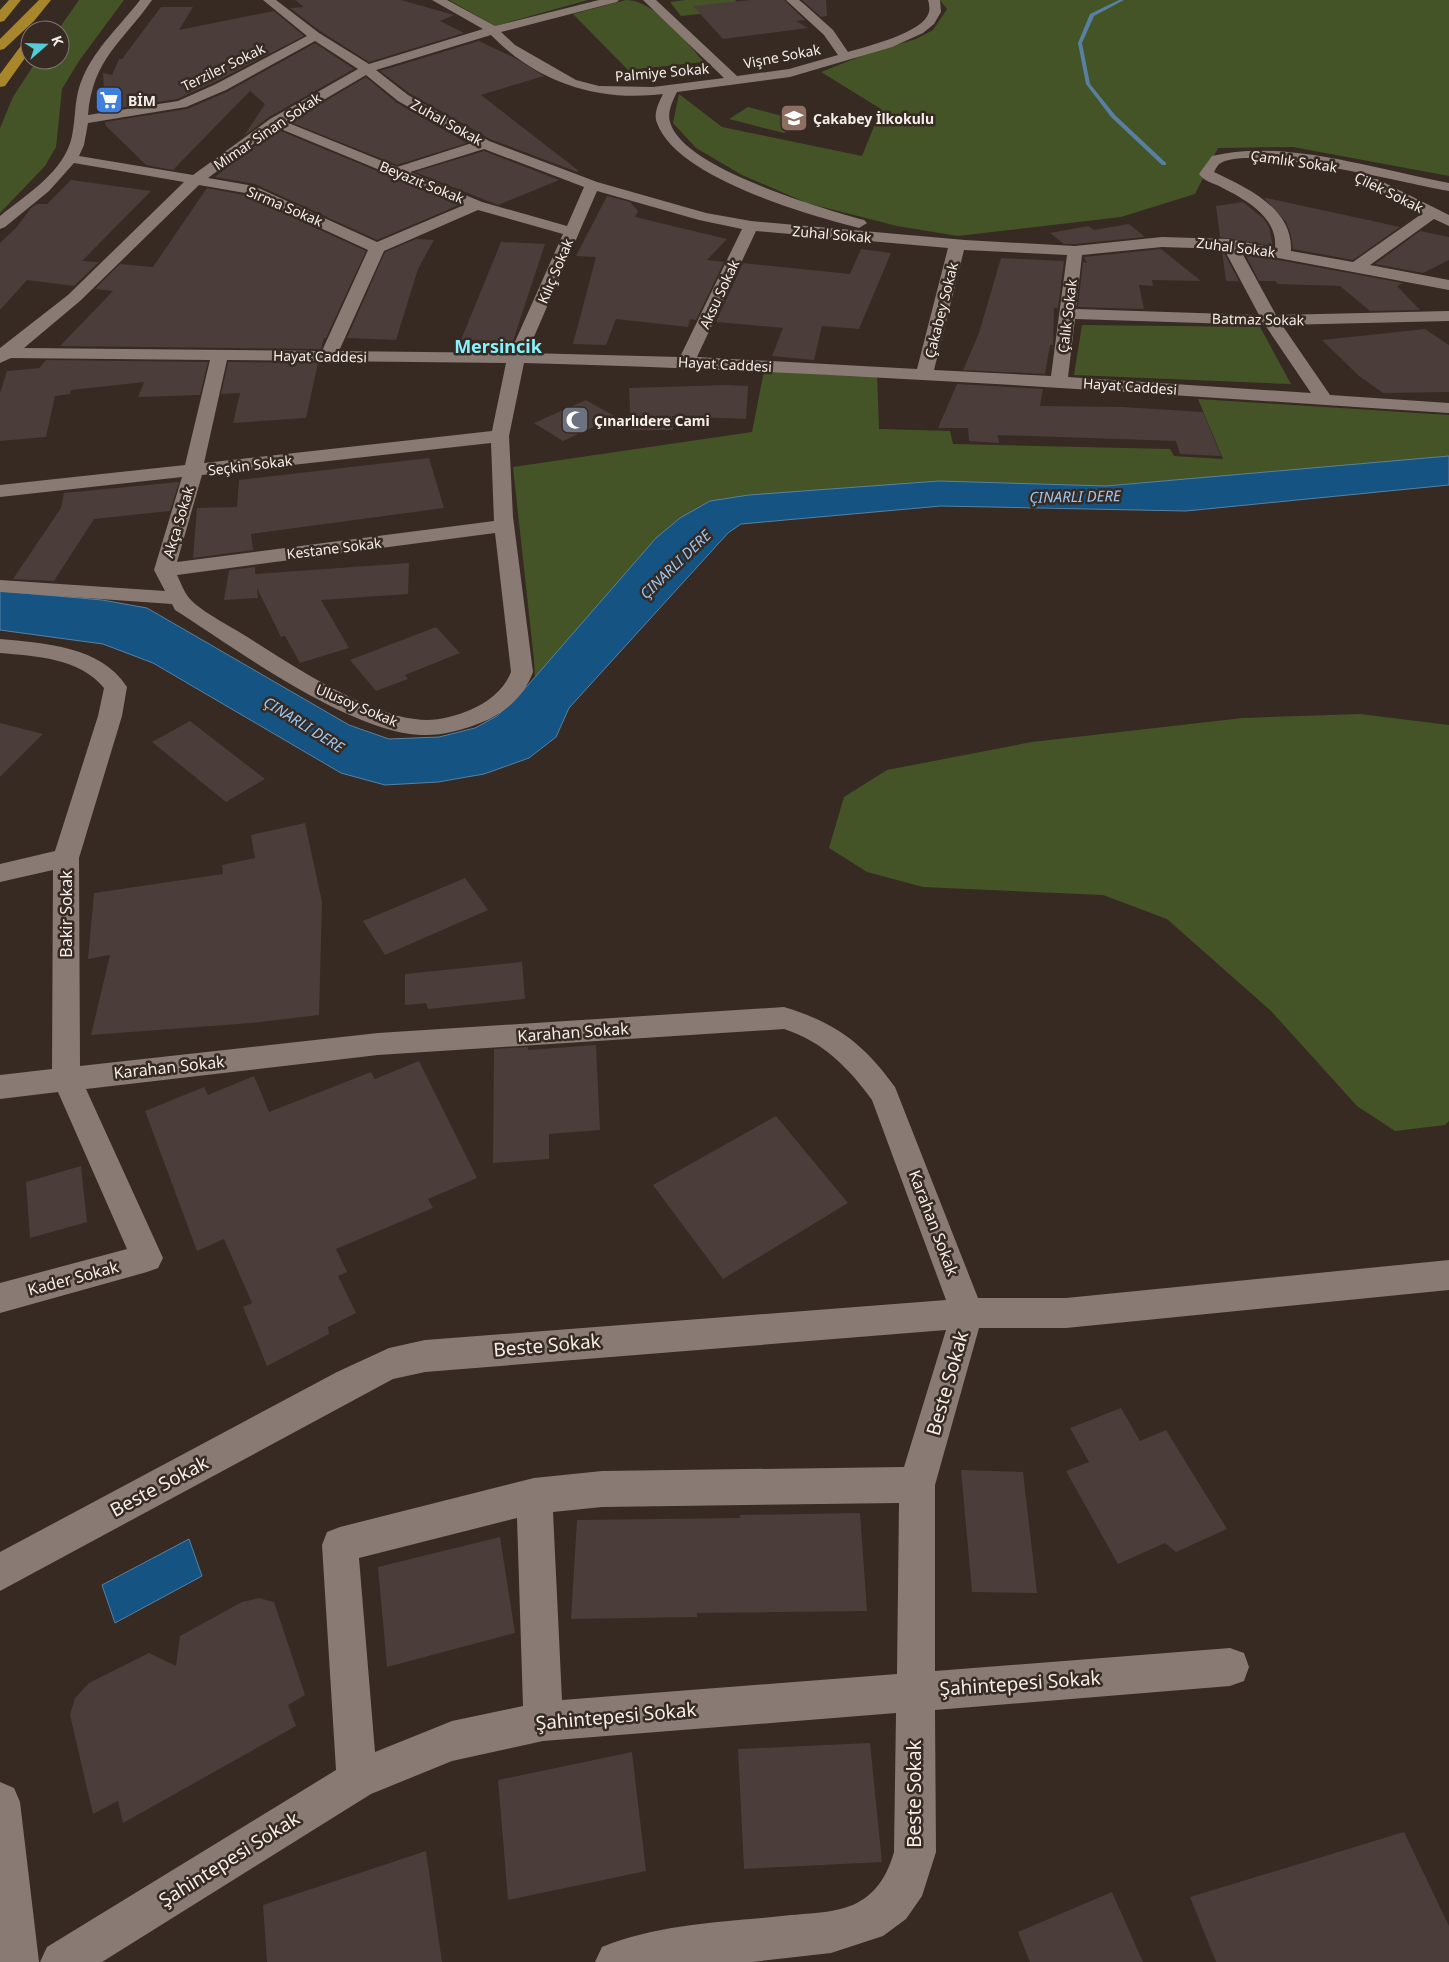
<svg xmlns="http://www.w3.org/2000/svg" width="1449" height="1962" font-family="'Noto Sans',sans-serif">
	<style>
		.green { fill: #455427 }
		.water { fill: #145382; stroke: #5881a1 }
		.lines { fill: none; stroke-linecap: round; stroke-linejoin: round }
		.stream { fill: #5881a1; fill-rule: evenodd }
		.building { fill: #4b3d3a }
		.minor { fill: #897b74; fill-rule: evenodd }
		.highway { fill: #a8862b; fill-rule: evenodd }
		.labels { text-anchor: middle; dominant-baseline: central; stroke-width: 5; stroke-linejoin: round; paint-order: stroke }
		.far-street-label { font-size: 14px; fill: #f5ede8; stroke: #362a23 }
		.far-poi-label { font-size: 14px; font-weight: bold; fill: #f5ede8; stroke: #362a23; text-anchor: start }
		.far-water-label { font-size: 15px; font-style: italic; fill: #99c7f2; stroke: #362a23 }
		.street-label { font-size: 16px; fill: #f5ede8; stroke: #362a23 }
		.far-district-label { font-size: 18px; font-weight: bold; fill: #87f2fb; stroke: #362a23 }
		.near-street-label { font-size: 19px; fill: #f5ede8; stroke: #362a23 }
	</style>
	<rect width="100%" height="100%" fill="#362a23"/>
	<path class="green" d="M79 0H124L79 61 62 89 56 147 45 166 0 213V128L13 97 37 60H60V30H58Z
		M449 0H588L495 26Z
		M626 0C655 0 686 42 704 62L628 70 573 14Z
		M685 0H735L746 9 681 16 670 2Z
		M940 0H1449V176L1293 147 1218 148 1195 194 1121 217 958 236 897 226 807 203 742 175 696 148 673 123 679 94 722 127 862 156 881 109 821 72 869 53 916 39 933 30 947 9Z
		M748 107 802 121 784 133 729 119Z
		M1082 325 1260 327 1291 384 1074 375Z
		M765 366 877 372 879 429 950 431 953 444 1170 449 1174 456 1223 459 1198 399 1449 415V466L745 513 537 724 534 660 513 467 752 432Z
		M1360 714 1449 725V1121L1445 1125 1395 1131 1357 1106 1271 1011 1167 919 1103 895 923 887 867 872 829 848 844 797 887 770 1032 742 1243 718Z"/>
	<path class="water" d="M1449 456V485L1186 511 941 506 741 524 728 533 569 708 556 737 529 758 484 774 438 782 385 785 341 773 153 663 103 644 0 630V591L102 600 147 608 349 725 389 739 439 737 475 728 497 716 522 692 656 538 680 518 710 501 749 495 939 481 1106 486Z
		M189 1539 202 1576 115 1623 102 1585Z"/>
	<g class="lines">
		<path class="stream" d="M1119 0H1124L1094 16 1082 43 1090 84 1115 115 1166 163V165H1162L1111 117 1086 84 1078 43 1090 14Z"/>
	</g>
	<path class="building" d="M295 0H401L454 15 440 21 464 33 369 62 320 31 290 8 304 7Z
		M750 0H784L805 20 796 21 808 28 723 39 693 6Z
		M802 0H826L827 16 821 17Z
		M161 7H193L179 30 274 11 304 36 215 82 177 99 105 110 103 73 112 75 119 59H122Z
		M479 41 515 58 544 76 481 95 579 171 577 172 490 139 409 93 380 71Z
		M315 43 354 69 269 117 244 136 265 104 250 91 173 170 146 165 106 126 105 122 187 109 227 92Z
		M366 77 397 103 467 143 397 165 290 122Z
		M276 129 459 205 377 240 255 184 215 177Z
		M484 151 559 180 498 205 415 172Z
		M71 180 151 191 82 261 99 262 74 286 27 280 0 310V243L16 228 31 208 37 204H47Z
		M207 188 244 195 366 251 326 338H324L321 349 60 346 113 291 95 289 120 264 153 267Z
		M607 196 630 202 638 211 635 217 727 239 707 260 724 262 696 320 690 319 688 327 616 319 606 345 573 344 596 257 576 256Z
		M1264 198H1266L1400 227 1353 260 1293 249 1291 235 1286 222Z
		M1243 202 1264 219 1269 227 1273 246 1220 237 1216 206Z
		M1129 224 1145 237 1075 244H1064L1050 233 1088 226 1094 230Z
		M1420 231 1449 237V260L1423 273 1375 264Z
		M416 239 434 240 418 269 396 340 347 338 385 252Z
		M501 242 545 244 513 341 461 340Z
		M861 249 891 253 859 329 822 326 814 360 772 356 783 328 716 322 743 263 850 274Z
		M1161 249 1201 281 1152 280 1153 286 1139 285 1144 309 1078 307 1083 262 1087 263 1084 257Z
		M1222 251H1223L1239 281H1226Z
		M1245 254 1403 283 1397 286 1420 310 1370 311 1340 286 1278 284 1275 281H1259Z
		M1001 258 1064 261 1058 308H1054L1053 345H1050L1045 374 963 370 979 333Z
		M1425 329 1449 345V392L1383 393 1359 376 1322 340Z
		M46 360 208 362 200 395 138 397 144 382 71 390 70 394 55 396 46 437 0 441V393L7 371 39 368Z
		M228 362 318 363 306 418 233 423 240 393 221 394Z
		M957 384 1043 389 1040 406 1123 407 1203 412 1221 456 1180 454 1176 441 998 435 999 443 969 441 968 428H938Z
		M727 385 748 386 746 419 672 416 673 430H631L629 388Z
		M586 400 616 417 563 441 534 423Z
		M429 458 444 508 251 534 253 550 193 558 197 508 237 507 239 480Z
		M179 482 170 511 94 519 54 581 13 579 61 508 64 493Z
		M409 563 408 594 321 600 349 648 300 663 285 636 281 637 257 588 258 598 224 600 229 570 255 567V574Z
		M436 627 460 653 405 675 408 679 376 691 350 660Z
		M190 721 265 779 226 802 152 742Z
		M0 723 43 734 0 777Z
		M305 823 322 902 319 1015 251 1023 91 1035 110 955 88 959 94 893 223 874 222 865 255 858 251 835Z
		M465 878 488 910 385 955 363 921Z
		M522 962 525 999 428 1009 426 1003 405 1005V974Z
		M596 1045 600 1130 549 1134V1159L493 1163 494 1049 528 1047V1050Z
		M419 1061 477 1178 428 1199 433 1208 336 1249 347 1272 338 1276 356 1313 328 1327 329 1334 267 1366 243 1307 252 1303 224 1239 197 1251 145 1111 204 1087 208 1095 254 1076 269 1112 371 1072 375 1079Z
		M776 1116 848 1203 723 1279 653 1185Z
		M81 1166 87 1222 30 1238 26 1182Z
		M1121 1408 1140 1441 1166 1430 1227 1529 1176 1552 1165 1543 1118 1564 1066 1471 1089 1462 1070 1428Z
		M961 1470 1023 1472 1037 1593 972 1592Z
		M860 1513 867 1611 697 1613V1617L571 1619 577 1520 740 1518V1515Z
		M500 1537 515 1633 387 1667 378 1567Z
		M259 1598 274 1602 305 1695 288 1705 296 1726 123 1823 118 1801 93 1814 70 1715 75 1698 89 1683 149 1653 176 1666 180 1636 242 1602Z
		M870 1743 882 1862 744 1869 738 1749Z
		M632 1752 646 1871 508 1900 498 1780Z
		M1404 1832 1449 1926V1962H1216L1190 1897Z
		M426 1851 442 1962H267L263 1905Z
		M1112 1892 1143 1962H1030L1018 1932Z"/>
	<g class="lines">
		<path class="minor" d="M140 0H152C122 43 93 58 88 115L178 101 216 84 307 36 263 0H276L319 33 369 64 483 29 432 0H447L495 26 599 0H619L617 2 501 32 515 45 576 80 599 86 653 87 724 78 643 0H656L737 76 789 69 838 55 824 35 786 0H799L804 4 833 30 848 52C867 46 924 33 929 12 930 9 929 3 928 0H940L941 12 934 24 923 33 892 47 790 77 677 92C673 100 667 112 670 122 682 168 821 208 864 220L867 223 859 228C807 215 676 177 657 123 653 114 659 102 663 94 597 102 537 82 491 35L376 70 408 95 489 141 597 182 706 213 751 221 965 240 1075 246 1162 237 1229 239 1275 248C1278 216 1244 199 1219 186 1212 183 1203 180 1199 174L1212 156C1283 138 1377 170 1449 183V191C1410 184 1249 144 1221 163 1217 165 1216 169 1214 172 1247 188 1293 208 1291 251L1353 262 1423 213 1367 185 1365 182 1367 179H1377L1449 215V226L1434 219 1370 265 1449 280V290L1241 251 1276 315 1449 311V321L1282 325 1330 395 1449 403V413C1141 393 833 371 524 363L509 436 513 517 533 672C524 697 504 714 480 723 462 730 441 736 421 735 347 731 238 650 175 610L172 604 0 592V580L165 591 154 570 182 477 0 497V485L185 465 210 360 11 358 0 363V348L68 295 184 182 74 163 49 191 5 227 0 229V216C27 194 65 171 72 136 76 117 74 96 83 77 96 47 121 25 140 0ZM315 41 358 69 270 119 193 175 79 156 84 145 88 123 186 107 226 90ZM366 75 398 101 472 143 397 167 286 122ZM276 127 464 205 377 242 254 186 208 178ZM484 149 584 187 567 226 482 202 410 172ZM199 185 245 193 368 250 322 351 24 348 80 301ZM597 191 699 220 742 229 680 357 527 353ZM478 210 563 234 510 353 339 351 384 251ZM756 231 948 248 917 369 697 357ZM1162 247 1224 249 1259 315 1076 309 1082 255ZM964 250 1067 255 1051 376 934 370ZM1075 319 1265 325 1311 393 1068 377ZM227 360 506 363 492 431 204 463ZM491 443 494 521 177 562 202 475ZM495 533 511 672C504 690 488 702 470 710 453 717 434 722 415 719 367 714 291 665 249 638 235 629 201 611 192 601 185 595 181 583 177 575Z
			M0 639C44 643 101 646 127 687L122 716 79 858 80 1066 378 1033 784 1007C836 1023 863 1043 895 1087L978 1298H1066L1449 1260V1290L1066 1328H979L935 1485V1671L1230 1648 1244 1653 1249 1667 1244 1681 1230 1686 935 1710 936 1852 922 1896 906 1919 883 1936 831 1953 752 1962H595L602 1947C658 1924 723 1922 782 1916 806 1913 835 1914 857 1903 878 1892 888 1873 894 1852L896 1713 543 1741 452 1761 371 1794 102 1962H40L47 1947 336 1770 322 1545 327 1532 340 1527 534 1478 602 1471 904 1467 946 1330 425 1372 393 1379 0 1591V1552L337 1372 389 1348 425 1340 946 1300 872 1100C849 1068 822 1041 784 1029L378 1055 86 1089 163 1258 158 1268 147 1272 0 1313V1283L127 1249 58 1092 0 1099V1075L52 1069 53 870 0 882V864L55 851 98 716 104 688C80 658 35 656 0 653ZM899 1503 897 1674 562 1700 553 1512 602 1507ZM517 1518 523 1706 452 1721 375 1752 359 1558Z
			M0 1782 14 1788 20 1802 39 1962H0Z"/>
		<path class="highway" d="M9 0H21L4 21 0 22V10Z
			M39 0H51L34 21 4 49 0 50V39Z
			M30 38V51L5 86 0 87V74L26 39Z"/>
	</g>
	<defs>
		<g id="supermarket-square" transform="scale(1.4375)"><rect x="-9" y="-9" width="18" height="18" rx="4" fill="#3f7fe0" stroke="#362a23"/><path d="M-6-5.5h2.5l.6 2H6L4.5 2H-2.5L-4.4-4H-6ZM-1.5 3.2a1.3 1.3 0 1 0 .1 0ZM3 3.2a1.3 1.3 0 1 0 .1 0Z" fill="#fff"/></g>
		<g id="school-square" transform="scale(1.4375)"><rect x="-9" y="-9" width="18" height="18" rx="4" fill="#8d6e63" stroke="#362a23"/><path d="M0-5L7-2L0 1L-7-2ZM-4 1L0 2.5L4 1V4Q0 6-4 4Z" fill="#fff"/></g>
		<g id="mosque-square" transform="scale(1.4375)"><rect x="-9" y="-9" width="18" height="18" rx="4" fill="#6b7280" stroke="#362a23"/><path d="M3.5-4.9A6 6 0 1 0 3.5 4.9A5 5 0 1 1 3.5-4.9Z" fill="#fff"/></g>
	</defs>
	<g fill-rule="evenodd">
		<use href="#supermarket-square" x="109" y="100"/>
		<use href="#school-square" x="794" y="118"/>
		<use href="#mosque-square" x="575" y="420"/>
	</g>
	<g class="labels">
		<g class="far-street-label">
			<text transform="translate(782 56) rotate(-11)">Vişne Sokak</text>
			<text transform="translate(223 67) rotate(-26)">Terziler Sokak</text>
			<text transform="translate(662 72) rotate(-5)">Palmiye Sokak</text>
			<text transform="translate(447 122) rotate(29)">Zuhal Sokak</text>
			<text transform="translate(267 131) rotate(-34)">Mimar Sinan Sokak</text>
			<text transform="translate(1294 161) rotate(8)">Çamlık Sokak</text>
			<text transform="translate(422 182) rotate(22)">Beyazıt Sokak</text>
			<text transform="translate(1389 192) rotate(26)">Çilek Sokak</text>
			<text transform="translate(285 206) rotate(23)">Sırma Sokak</text>
			<text transform="translate(832 234) rotate(5)">Zuhal Sokak</text>
			<text transform="translate(1236 247) rotate(7)">Zuhal Sokak</text>
			<text transform="translate(555 271) rotate(-67)">Kılıç Sokak</text>
			<text transform="translate(719 294) rotate(-65)">Aksu Sokak</text>
			<text transform="translate(941 310) rotate(-76)">Çakabey Sokak</text>
			<text transform="translate(1067 316) rotate(-83)">Çalık Sokak</text>
			<text transform="translate(1258 319) rotate(1)">Batmaz Sokak</text>
			<text transform="translate(320 356) rotate(1)">Hayat Caddesi</text>
			<text transform="translate(725 364) rotate(3)">Hayat Caddesi</text>
			<text transform="translate(1130 386) rotate(4)">Hayat Caddesi</text>
			<text transform="translate(250 465) rotate(-7)">Seçkin Sokak</text>
			<text transform="translate(178 522) rotate(-73)">Akça Sokak</text>
			<text transform="translate(334 548) rotate(-7)">Kestane Sokak</text>
			<text transform="translate(357 705) rotate(23)">Ulusoy Sokak</text>
		</g>
		<g class="far-poi-label">
			<text x="128" y="100">BİM</text>
			<text x="813" y="118">Çakabey İlkokulu</text>
			<text x="594" y="420">Çınarlıdere Cami</text>
		</g>
		<g class="far-water-label">
			<text transform="translate(1075 496) rotate(-1)">ÇINARLI DERE</text>
			<text transform="translate(675 564) rotate(-44)">ÇINARLI DERE</text>
			<text transform="translate(304 724) rotate(32)">ÇINARLI DERE</text>
		</g>
		<g class="street-label">
			<text transform="translate(66 914) rotate(-90)">Bakir Sokak</text>
			<text transform="translate(573 1032) rotate(-4)">Karahan Sokak</text>
			<text transform="translate(169 1067) rotate(-6)">Karahan Sokak</text>
			<text transform="translate(934 1223) rotate(69)">Karahan Sokak</text>
			<text transform="translate(73 1278) rotate(-15)">Kader Sokak</text>
		</g>
		<g class="far-district-label">
			<text x="498" y="346">Mersincik</text>
		</g>
		<g class="near-street-label">
			<text transform="translate(547 1345) rotate(-5)">Beste Sokak</text>
			<text transform="translate(947 1383) rotate(-74)">Beste Sokak</text>
			<text transform="translate(159 1486) rotate(-28)">Beste Sokak</text>
			<text transform="translate(1020 1683) rotate(-4)">Şahintepesi Sokak</text>
			<text transform="translate(616 1716) rotate(-5)">Şahintepesi Sokak</text>
			<text transform="translate(914 1794) rotate(-90)">Beste Sokak</text>
			<text transform="translate(229 1859) rotate(-32)">Şahintepesi Sokak</text>
		</g>
	</g>
	<g transform="translate(45 45) rotate(70)"><circle r="24" fill="#362a23" stroke="#827872"/>
	<path d="M0-4L9 19L0 12L-9 19Z" fill="#52ccd6"/>
	<text y="-8" font-size="14" font-weight="bold" text-anchor="middle" fill="#f5ede8">K</text>
	</g>
</svg>
